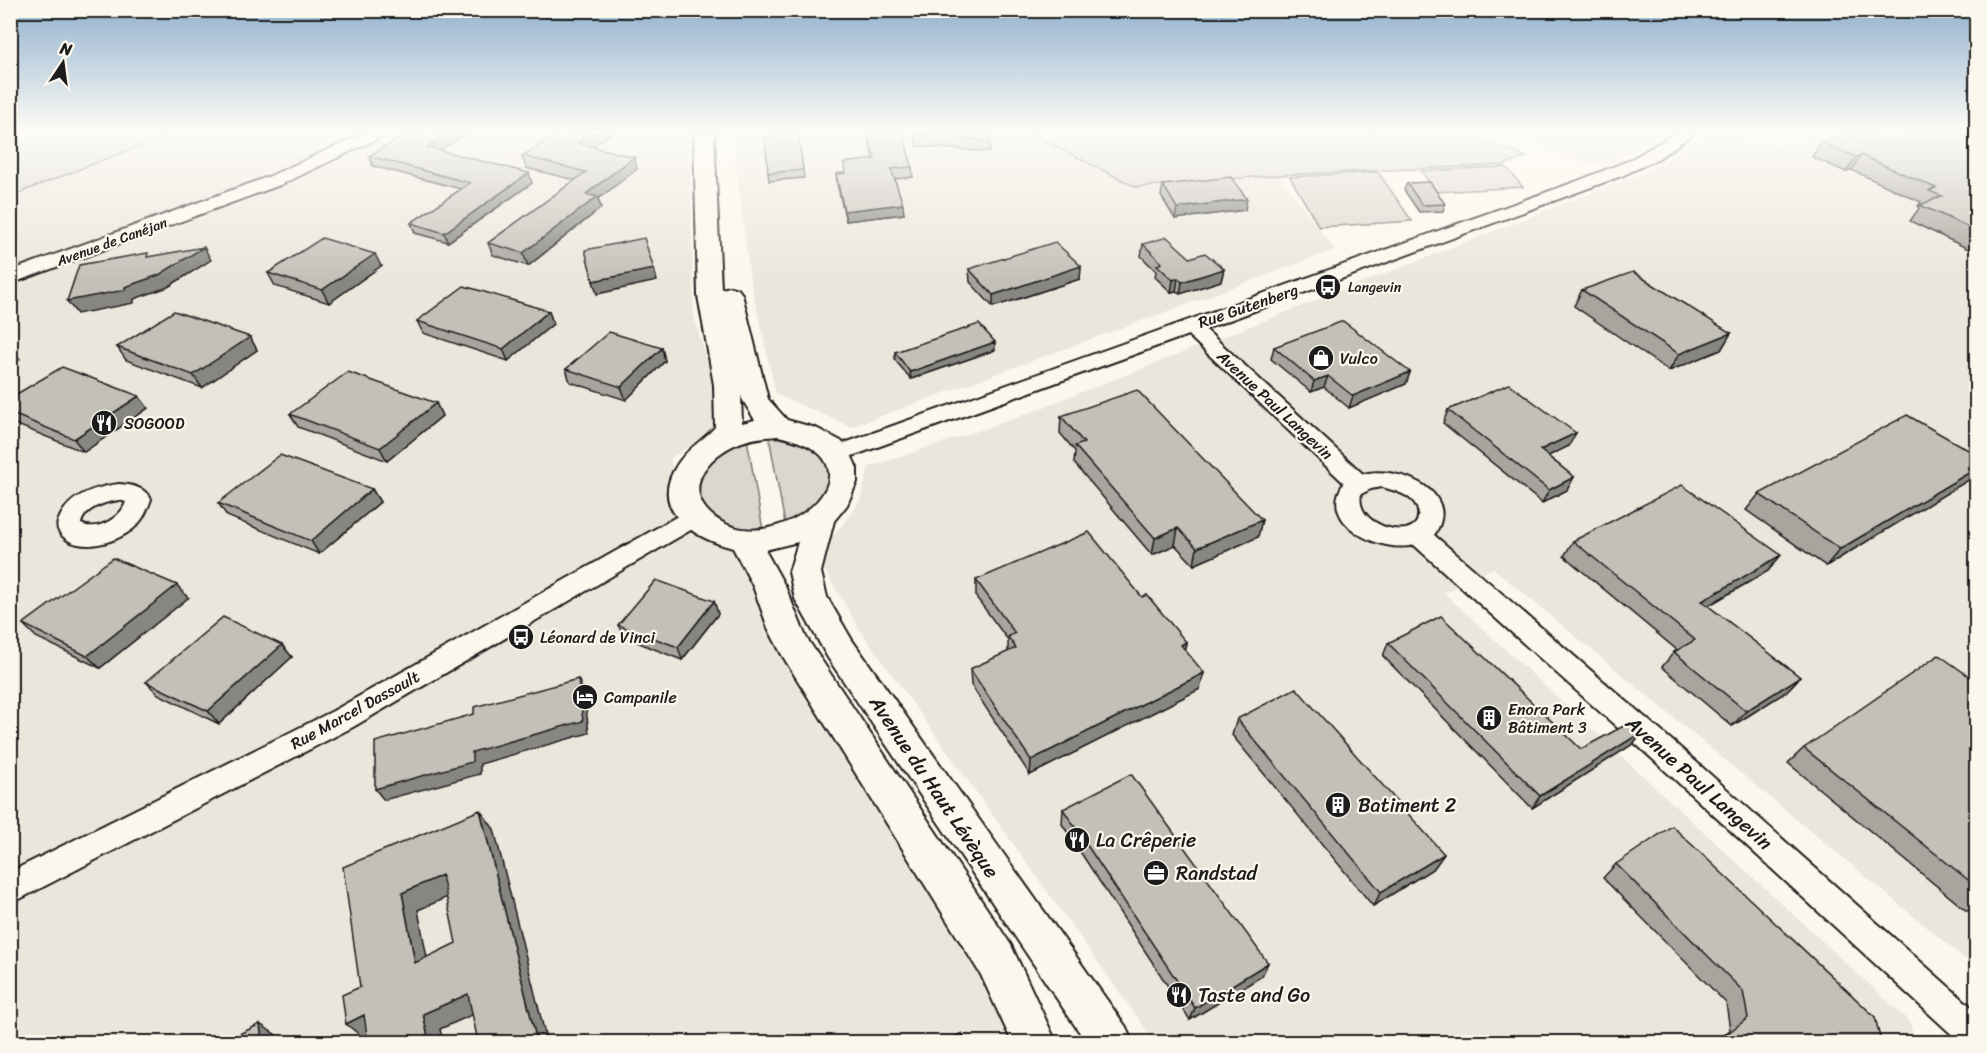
<svg xmlns="http://www.w3.org/2000/svg" width="1987" height="1053" font-family="Sriracha,sans-serif">
	<style>
		.built { fill: #eae6dc }
		.green { fill: #dad7ce; stroke: #7b7a75; stroke-width: 1.5 }
		.lines { fill: none; stroke-linecap: round; stroke-linejoin: round }
		.minor-casing { stroke: #1c1c1c; stroke-width: 4 }
		.major-casing { stroke: #1c1c1c; stroke-width: 4 }
		.minor { fill: #fbf7ec; fill-rule: evenodd }
		.major { fill: #fbf7ec; fill-rule: evenodd }
		.wall { fill: #a8a59e; stroke: #1c1c1c; stroke-width: 1.5 }
		.shaded-wall { fill: #888681; stroke: #1c1c1c; stroke-width: 1.5 }
		.building { fill: #c3c0b8; stroke: #1c1c1c; stroke-width: 1.5; fill-rule: evenodd }
		.labels { text-anchor: middle; dominant-baseline: central; stroke-width: 4.5; stroke-linejoin: round; paint-order: stroke }
		.far-street-label { font-size: 14px; fill: #1c1c1c; stroke: #fbf7ec }
		.far-poi-label { font-size: 14px; fill: #1c1c1c; stroke: #fbf7ec; text-anchor: start }
		.street-label { font-size: 16px; fill: #1c1c1c; stroke: #fbf7ec }
		.poi-label { font-size: 16px; fill: #1c1c1c; stroke: #fbf7ec; text-anchor: start }
		.near-street-label { font-size: 20px; fill: #1c1c1c; stroke: #fbf7ec }
		.near-poi-label { font-size: 20px; fill: #1c1c1c; stroke: #fbf7ec; text-anchor: start }
	</style>
	<rect width="100%" height="100%" fill="#fbf7ec"/>
	<filter id="ink" filterUnits="userSpaceOnUse"><feTurbulence type="fractalNoise" baseFrequency=".0167" numOctaves="2"/><feDisplacementMap in="SourceGraphic" scale="12" xChannelSelector="R" yChannelSelector="G"/><feConvolveMatrix kernelMatrix="1 2 1 2 8 2 1 2 1" color-interpolation-filters="sRGB"/></filter>
	<g filter="url(#ink)">
		<path class="built" d="M10 133H367L266 180 11 272Z
			M386 133H689L694 316 725 423 671 458 672 492 684 531 762 559 824 717 965 916 1040 1042H11L10 284 209 214Z
			M732 133H1029L1136 187 1278 175 1335 250 851 427 776 394 750 279Z
			M1506 133H1664L1651 143 1605 165 1579 161Z
			M1711 133H1724L1767 150 1824 133H1976V968L1493 568 1444 593 1910 1022 1915 1042H1155L858 627 816 555 844 523 860 500 869 467 1008 421 1640 174Z"/>
		<path class="green" d="M11 133H172L24 191 11 200Z
			M1029 133H1465L1527 157 1504 165 1278 175 1136 187Z
			M1506 167 1523 187 1436 192 1421 171Z
			M1378 172 1412 221 1319 227 1290 177Z
			M769 437C796 438 845 454 824 492 822 497 819 504 815 508 807 514 794 519 785 524Z
			M747 439 763 530 747 531 717 523 697 498 700 472 725 448Z"/>
		<g class="lines">
			<g class="minor-casing">
				<path id="minor" d="M365 133H385L383 136 280 185 10 284V271L268 177Z
					M1676 133H1694L1659 158 1624 175 1205 329 1363 474C1398 465 1464 492 1434 535L1677 745 1976 1011V1042H1960L1657 763 1414 545C1381 554 1316 523 1344 483L1188 335 844 459 836 462 828 459 825 454 828 449 1575 182 1630 160ZM1382 487C1396 491 1421 497 1418 517 1418 523 1413 527 1406 529 1386 532 1356 518 1361 494L1371 489Z
					M119 484C132 485 144 487 151 499 148 508 145 516 138 524 122 542 77 556 60 533 55 527 58 521 61 515 72 494 96 487 119 484ZM119 500 126 502C121 518 97 532 81 524 84 508 105 502 119 500Z
					M693 509 701 512 705 518 701 524 353 727 10 904V872L333 711 685 512Z"/>
			</g>
			<g class="major-casing">
				<path id="major" d="M694 133H714L721 289 730 287 738 289 742 294 768 399 787 420 816 428 841 441 849 450 857 468V482L847 505 834 521 821 572 827 597 852 640 1126 1027 1132 1042H1086L828 658 795 599 789 572 798 542 765 550 785 586 806 637 1011 945 1056 1042H1012L981 975 782 655 768 628 753 586 733 548C693 538 646 509 679 462 689 447 704 440 715 427L714 385 698 296ZM741 395 742 399 755 420 742 423ZM778 436C895 460 783 559 720 521 677 494 705 455 742 442 753 438 766 437 778 436Z"/>
			</g>
			<use href="#minor" class="minor"/>
			<use href="#major" class="major"/>
		</g>
		<path class="wall" d="M468 133 440 150 532 183 448 242 415 233 411 223 461 189 373 166 369 156Z
			M798 133 804 178 769 181 768 173Z
			M867 133H903L912 167 913 177 895 179 904 214 846 221 837 184 836 174 845 173 844 163 873 160Z
			M915 133 990 141V152L916 146Z
			M1977 133V253L1910 221 1920 207 1918 206 1921 202 1852 170 1846 172 1812 157 1821 142 1851 136Z
			M592 147 637 169 598 199 601 208 528 266 493 255 488 243 575 180 526 168 522 156Z
			M1407 183 1445 204 1443 211 1419 212 1404 190Z
			M1163 185 1245 210 1175 219 1161 196Z
			M1143 244 1190 258 1224 269 1221 281 1180 294 1176 291 1171 292 1155 277 1156 271 1141 256Z
			M381 266 329 303 275 286 268 273Z
			M1081 266 1080 279 993 307 970 282 969 269Z
			M1582 290 1731 333 1721 350 1669 371 1574 306Z
			M549 311 553 324 508 361 423 333 417 321Z
			M250 337 257 350 202 388 126 360 117 347Z
			M1274 347 1410 372 1406 384 1349 408 1324 387 1311 392 1271 359Z
			M662 348 665 361 626 400 570 382 566 369Z
			M995 350 911 379 895 360V352Z
			M10 398 148 408 84 452 10 422Z
			M436 403 442 416 387 461 298 427 290 414Z
			M1448 410 1569 446 1548 456 1574 477 1567 490 1542 503 1443 423Z
			M1061 416 1258 537 1194 565 1175 545 1152 555 1074 463 1075 451 1060 433Z
			M1977 455V474L1972 478 1826 566 1746 510 1759 494Z
			M372 489 380 502 319 554 227 516 218 503Z
			M1573 541 1781 555 1768 571 1708 606 1800 677 1786 692 1732 726 1662 667 1674 652 1677 650 1564 556Z
			M976 580 1142 597 1186 642 1185 649 1200 689 1030 775 971 685 970 669 1008 652V640L976 597Z
			M188 598 100 668 36 637 23 624Z
			M714 601 718 614 682 660 624 637 618 625Z
			M1388 643 1581 749 1642 732 1633 744 1532 808 1383 656Z
			M282 645 292 657 219 724 158 694 146 682Z
			M1977 682V905L1967 911 1788 763 1804 748Z
			M1237 719 1444 854 1434 868 1373 906 1232 735Z
			M1063 809 1262 976 1190 1020 1062 824Z
			M1616 864 1881 1042H1714L1730 1030 1726 1003 1603 878Z"/>
		<path class="shaded-wall" d="M450 133H468L431 156 427 147Z
			M592 133H612L581 155 577 143Z
			M1861 155 1852 170 1846 172 1856 157Z
			M634 157 637 169 598 199 601 208 528 266 523 253 586 194Z
			M529 173 532 183 448 242 444 233Z
			M1247 199 1245 210 1175 219 1177 208Z
			M903 204 904 214 846 221 844 211Z
			M204 247 211 260 168 287 134 299V303L77 314 67 301 125 287Z
			M375 254 381 266 329 303 322 290Z
			M1081 266 1080 279 993 307V295Z
			M654 269 657 281 597 294 593 281Z
			M1224 269 1221 281 1180 294 1182 282Z
			M1178 278 1176 291 1171 292 1173 280Z
			M549 311 553 324 508 361 503 349Z
			M1731 333 1721 350 1669 371 1679 354Z
			M250 337 257 350 202 388 193 375Z
			M995 342V350L911 379 910 372Z
			M10 348 20 359 10 365Z
			M662 348 665 361 626 400 621 387Z
			M1410 372 1406 384 1349 408 1353 396Z
			M1328 376 1324 387 1311 392 1314 381Z
			M139 396 148 408 84 452 74 439Z
			M436 403 442 416 387 461 380 448Z
			M1576 433 1569 446 1534 463 1540 450Z
			M1977 468V474L1972 478 1826 566 1840 549Z
			M1574 477 1567 490 1542 503 1549 490Z
			M372 489 380 502 319 554 311 541Z
			M1262 520 1258 537 1194 565 1197 548Z
			M1178 528 1175 545 1152 555 1155 538Z
			M1781 555 1768 571 1690 616 1702 601Z
			M177 585 188 598 100 668 87 656Z
			M714 601 718 614 682 660 678 647Z
			M1186 642 1183 658 1181 645Z
			M282 645 292 657 219 724 208 711Z
			M1204 673 1200 689 1030 775 1031 760Z
			M1800 677 1786 692 1732 726 1746 711Z
			M578 679 584 692 589 733 480 764V774L384 800 375 789 472 752Z
			M1642 732 1633 744 1532 808 1540 796Z
			M480 810 494 829 547 1042H537Z
			M1444 854 1434 868 1373 906 1381 892Z
			M442 875 457 893 418 910 431 979 415 963 402 893Z
			M1268 963 1262 976 1190 1020 1195 1008Z
			M468 994 483 1010 440 1029 443 1042H429L423 1014Z
			M364 1015 382 1030 365 1039 346 1024Z
			M260 1024 282 1039V1042H262Z"/>
		<path class="building" d="M409 133H450L427 147 529 173 444 233 411 223 470 183 369 156Z
			M560 133H592L577 143 634 157 586 194 597 197 523 253 488 243 586 172 522 156Z
			M774 133H798L803 170 768 173 765 138Z
			M868 133H903L912 167 891 169 903 204 844 211 836 174 846 173 844 163 875 159Z
			M915 133H988L990 141 915 135Z
			M1846 133 1851 136 1859 133H1977V231L1920 205 1942 196 1929 191 1936 188 1861 155 1856 157 1821 142Z
			M1231 177 1247 199 1177 208 1163 185Z
			M1430 182 1445 204 1422 205 1407 183Z
			M1167 237 1190 258 1205 253 1224 269 1182 282 1178 278 1173 280 1157 265 1162 263 1143 244Z
			M322 238 375 254 322 290 268 273Z
			M644 238 654 269 593 281 585 250Z
			M1055 242 1081 266 993 295 969 269Z
			M204 247 159 275 125 287V290L67 301 79 265 148 253 147 257Z
			M1633 272 1731 333 1679 354 1582 290Z
			M464 286 549 311 503 349 417 321Z
			M174 311 250 337 193 375 117 347Z
			M1343 321 1410 372 1353 396 1328 376 1314 381 1274 347Z
			M979 324 995 342 910 372 895 352Z
			M609 332 662 348 621 387 566 369Z
			M62 367 139 396 74 439 10 413V398Z
			M348 372 436 403 380 448 290 414Z
			M1509 384 1576 433 1540 450 1574 477 1549 490 1448 410Z
			M1137 390 1262 520 1197 548 1178 528 1155 538 1075 446 1084 443 1061 416Z
			M1907 415 1977 455V468L1840 549 1759 494Z
			M280 455 372 489 311 541 218 503Z
			M1682 485 1781 555 1702 601 1800 677 1746 711 1674 652 1695 640 1573 541Z
			M1089 532 1142 597 1147 595 1186 642 1181 645 1204 673 1031 760 970 669 1016 648 1008 637 1015 633 976 580Z
			M113 558 177 585 87 656 23 624Z
			M656 580 714 601 678 647 618 625Z
			M1441 616 1581 749 1631 722 1642 732 1540 796 1388 643Z
			M223 617 282 645 208 711 146 682Z
			M1939 655 1977 682V887L1804 748Z
			M578 679 583 721 472 752V762L375 789V742L474 714V707Z
			M1296 688 1444 854 1381 892 1237 719Z
			M1131 774 1268 963 1195 1008 1063 809Z
			M480 810 537 1042H478L468 994 423 1014 429 1042H368L364 1015 346 1024 342 995 360 987 343 867ZM442 875 456 943 415 963 402 893Z
			M1672 826 1875 1017 1881 1042H1716L1748 1018 1743 991 1616 864Z
			M260 1024 262 1042H229V1039Z
			M962 1033 966 1042H945Z"/>
	</g>
	<linearGradient id="sky" x2="0" y2="1"><stop stop-color="#91b1cd"/><stop offset="0.47" stop-color="#fdfbf6"/><stop offset="1" stop-color="#fdfbf6" stop-opacity="0"/></linearGradient>
	<rect width="1987" height="280" fill="url(#sky)"/>
	<defs>
		<g id="bus-disc" transform="scale(1.35)"><circle r="9.5" fill="#1c1c1c" stroke="#fbf7ec"/><path d="M-5-6H5V4H4V6H2V4H-2V6H-4V4H-5ZM-3.5-4V0h7V-4ZM-3.5 1.2v1.5H-2V1.2ZM2 1.2v1.5H3.5V1.2Z" fill="#fff"/></g>
		<g id="shop-disc" transform="scale(1.35)"><circle r="9.5" fill="#1c1c1c" stroke="#fbf7ec"/><path d="M-5-2.5h2.3a2.7 3.5 0 0 1 5.4 0H5L5.5 6h-11ZM-1.5-2.5h3a1.5 2.3 0 0 0-3 0Z" fill="#fff"/></g>
		<g id="restaurant-disc" transform="scale(1.35)"><circle r="9.5" fill="#1c1c1c" stroke="#fbf7ec"/><path d="M-5-6h1v4h1v-4h1v4h1v-4h1v5L-1.5 .5V6h-2V.5L-5-1ZM5-6V6H3V1.5H1.5Q1.5-4 5-6Z" fill="#fff"/></g>
		<g id="hotel-disc" transform="scale(1.35)"><circle r="9.5" fill="#1c1c1c" stroke="#fbf7ec"/><path d="M-6-4.5h1.5V1H6V5H4.5V3h-9V5H-6ZM-4 0a1.8 1.8 0 1 1 3.6 0ZM.5 0V-2.5h3Q6-2.5 6 0Z" fill="#fff"/></g>
		<g id="building-disc" transform="scale(1.35)"><circle r="9.5" fill="#1c1c1c" stroke="#fbf7ec"/><path d="M-4-6H4V6H1V3H-1V6H-4ZM-2.5-4.3h1.7v1.8h-1.7ZM.8-4.3h1.7v1.8H.8ZM-2.5-1h1.7V.8h-1.7ZM.8-1h1.7V.8H.8Z" fill="#fff"/></g>
		<g id="office-disc" transform="scale(1.35)"><circle r="9.5" fill="#1c1c1c" stroke="#fbf7ec"/><path d="M-6-3h4V-5.5h4V-3h4V5H-6ZM-1-4.5V-3h2v-1.5ZM-6 0V1H6V0Z" fill="#fff"/></g>
	</defs>
	<g fill-rule="evenodd">
		<use href="#bus-disc" x="1328" y="287"/>
		<use href="#shop-disc" x="1321" y="358"/>
		<use href="#restaurant-disc" x="104" y="423"/>
		<use href="#bus-disc" x="521" y="637"/>
		<use href="#hotel-disc" x="585" y="697"/>
		<use href="#building-disc" x="1489" y="718"/>
		<use href="#building-disc" x="1338" y="805"/>
		<use href="#restaurant-disc" x="1077" y="840"/>
		<use href="#office-disc" x="1156" y="873"/>
		<use href="#restaurant-disc" x="1179" y="995"/>
	</g>
	<g class="labels">
		<g class="far-street-label">
			<text transform="translate(112 242) rotate(-20)">Avenue de Canéjan</text>
		</g>
		<g class="far-poi-label">
			<text x="1348" y="287">Langevin</text>
		</g>
		<g class="street-label">
			<text transform="translate(1248 306) rotate(-19)">Rue Gutenberg</text>
			<text transform="translate(1275 405) rotate(43)">Avenue Paul Langevin</text>
			<text transform="translate(355 710) rotate(-29)">Rue Marcel Dassault</text>
		</g>
		<g class="poi-label">
			<text x="1340" y="358">Vulco</text>
			<text x="124" y="423">SOGOOD</text>
			<text x="540" y="637">Léonard de Vinci</text>
			<text x="604" y="697">Campanile</text>
			<text x="1508" y="709">Enora Park<tspan x="1508" dy="18">Bâtiment 3</tspan></text>
		</g>
		<g class="near-street-label">
			<text transform="translate(1699 783) rotate(42)">Avenue Paul Langevin</text>
			<text transform="translate(934 787) rotate(56)">Avenue du Haut Lévèque</text>
		</g>
		<g class="near-poi-label">
			<text x="1358" y="805">Batiment 2</text>
			<text x="1096" y="840">La Crêperie</text>
			<text x="1176" y="873">Randstad</text>
			<text x="1198" y="995">Taste and Go</text>
		</g>
	</g>
	<rect width="1987" height="1053" fill="none" stroke="#fbf7ec" stroke-width="36"/>
	<rect x="18" y="18" width="1951" height="1017" fill="none" stroke="#1c1c1c" stroke-width="2" filter="url(#ink)"/>
	<g transform="translate(63 63) rotate(13)" stroke="#fbf7ec" stroke-width="4.5" paint-order="stroke">
	<path d="M0-4.5L10 22L0 15L-10 22Z" fill="#1c1c1c"/>
	<text y="-9" font-size="16" font-weight="bold" text-anchor="middle" fill="#1c1c1c">N</text>
	</g>
</svg>
